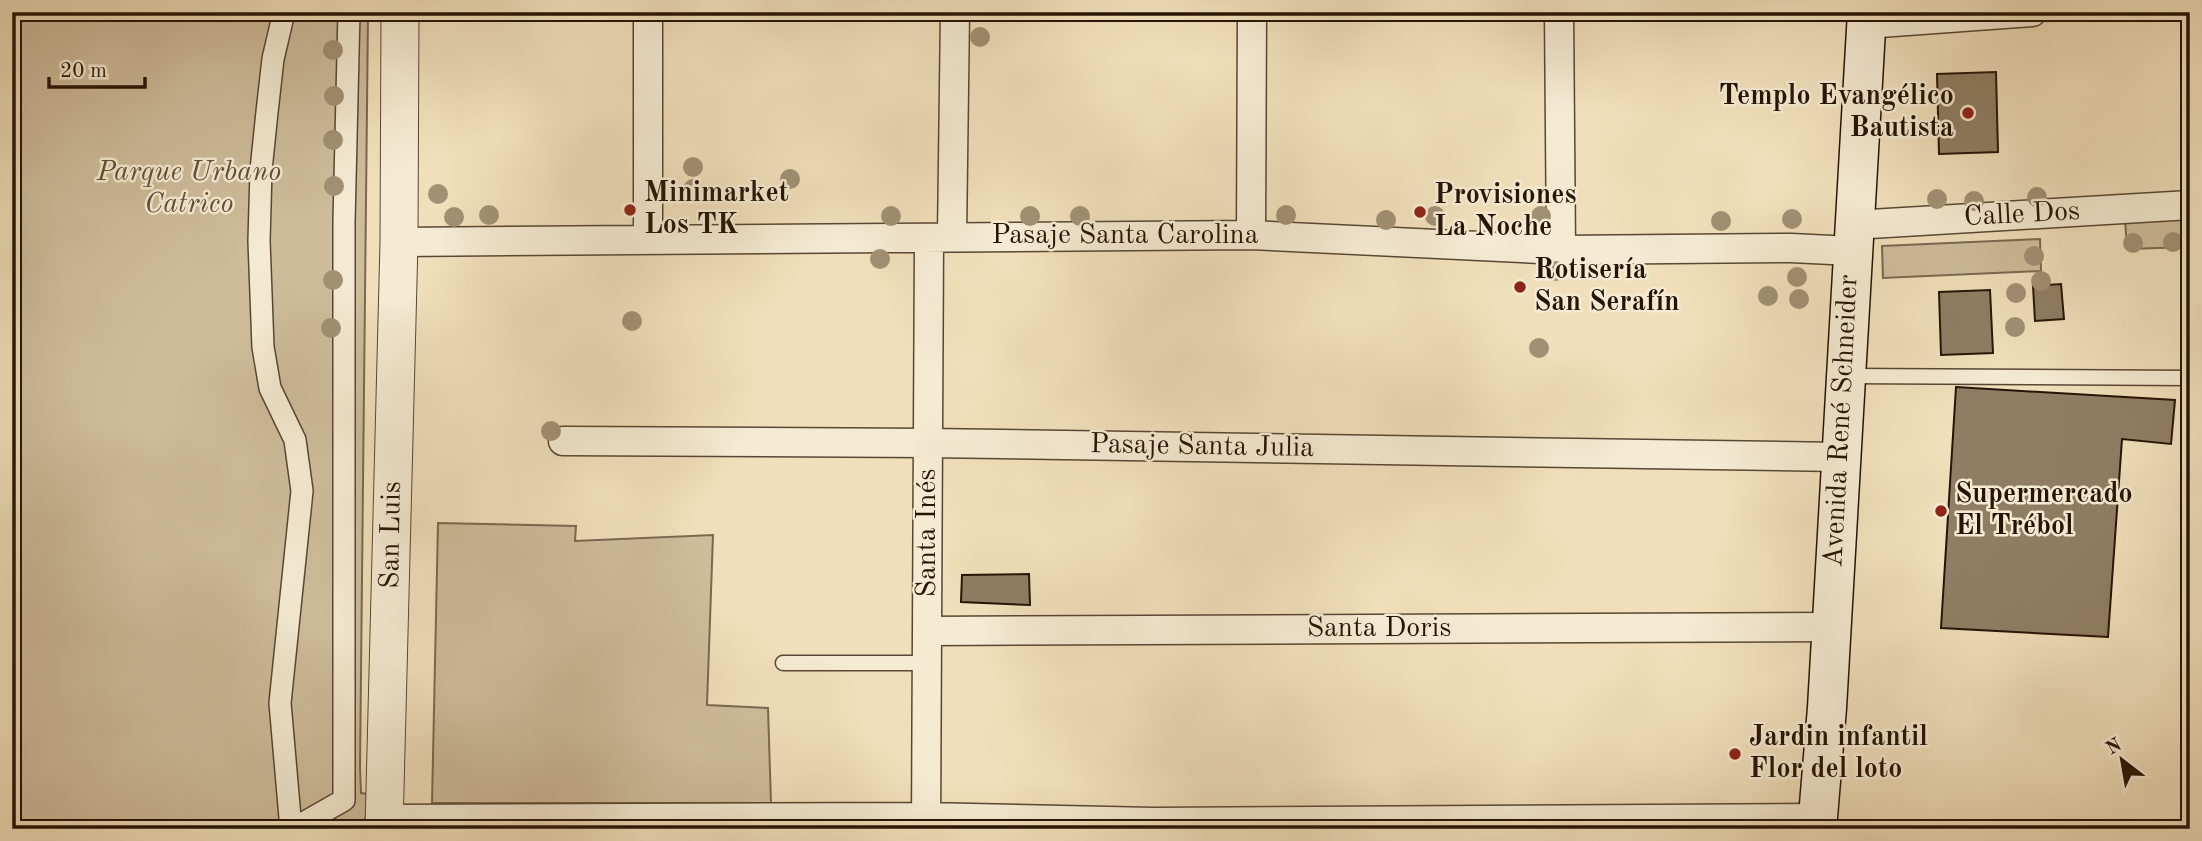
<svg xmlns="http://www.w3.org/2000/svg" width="2202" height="841" font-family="'Old Standard TT',serif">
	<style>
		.green { fill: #cebc9b; stroke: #7a6850; stroke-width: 2 }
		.building { fill: #8f7e64; stroke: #261406; stroke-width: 2 }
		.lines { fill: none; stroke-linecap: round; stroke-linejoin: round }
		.service-casing { stroke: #584733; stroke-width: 17 }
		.pedestrian-casing { stroke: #584733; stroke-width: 24 }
		.minor-casing { stroke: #584733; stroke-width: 31 }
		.tertiary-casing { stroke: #584733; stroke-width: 39 }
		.secondary-casing { stroke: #261406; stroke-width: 41 }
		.service { stroke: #f5ead2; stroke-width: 14 }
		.pedestrian { stroke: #f5ead2; stroke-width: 21 }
		.minor { stroke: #f5ead2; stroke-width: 28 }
		.tertiary { stroke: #f5ead2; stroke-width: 37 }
		.secondary { stroke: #f5ead2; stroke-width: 38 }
		.tree { fill: #a19074 }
		.poi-dot { fill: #8f2418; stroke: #f5ead2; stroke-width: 2.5 }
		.labels { text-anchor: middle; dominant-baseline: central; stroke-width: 5; stroke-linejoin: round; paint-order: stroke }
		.poi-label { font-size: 28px; font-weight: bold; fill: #261406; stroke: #f5ead2; text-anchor: start }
		.park-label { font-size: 28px; font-style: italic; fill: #614f3a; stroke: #f5ead2 }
		.street-label { font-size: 28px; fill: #261406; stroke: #f5ead2 }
	</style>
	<rect width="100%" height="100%" fill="#f0dfba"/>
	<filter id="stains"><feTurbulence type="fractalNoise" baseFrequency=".00286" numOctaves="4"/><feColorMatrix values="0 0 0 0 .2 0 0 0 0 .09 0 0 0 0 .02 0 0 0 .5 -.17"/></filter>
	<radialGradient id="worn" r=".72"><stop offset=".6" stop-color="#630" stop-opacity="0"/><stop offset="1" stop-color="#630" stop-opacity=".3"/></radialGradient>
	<path class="green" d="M12 12H368L360 768 361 793 369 794 364 829H12Z
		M2190 216V247L2127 249 2125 219Z
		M2040 239 2041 271 1883 278 1882 246Z
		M438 523 576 526 575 541 713 535 707 705 768 708 771 803H432Z"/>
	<path class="building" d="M1996 72 1998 152 1939 154 1937 74Z
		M2061 284 2064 319 2035 321 2033 286Z
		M1990 290 1993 353 1941 355 1939 292Z
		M1956 387 2175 400 2171 444 2122 439 2108 637 1941 628Z
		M1029 574 1030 605 961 602 962 575Z"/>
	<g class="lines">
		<g class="service-casing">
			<path id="service" d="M1846 376 2190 378
				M783 663H928"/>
		</g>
		<g class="pedestrian-casing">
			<path id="pedestrian" d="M284 12 273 59 267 112 261 170 259 241 263 347 270 388 295 440 302 491 280 703 291 829
				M293 829 344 800V222L349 12"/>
		</g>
		<g class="minor-casing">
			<path id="minor" d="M1559 12 1561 250
				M1866 24 2032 12
				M1853 225 2190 205
				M1251 235 1252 12
				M952 236 955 12
				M648 240V12
				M399 242 1251 235 1561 250 1791 248 1852 251
				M563 441 929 443 1840 457
				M928 631 1830 627
				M385 819 926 817 1153 822 1818 818
				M926 829 929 238"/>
		</g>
		<g class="tertiary-casing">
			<path id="tertiary" d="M384 829 399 242 400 12"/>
		</g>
		<g class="secondary-casing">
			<path id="secondary" d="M1817 829 1827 708 1867 12"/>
		</g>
		<use href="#service" class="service"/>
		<use href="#pedestrian" class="pedestrian"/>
		<use href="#minor" class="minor"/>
		<use href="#tertiary" class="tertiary"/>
		<use href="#secondary" class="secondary"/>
	</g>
	<g class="tree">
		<circle cx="980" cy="37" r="10"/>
		<circle cx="333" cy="50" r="10"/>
		<circle cx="334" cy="96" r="10"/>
		<circle cx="333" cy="140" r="10"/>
		<circle cx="693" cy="167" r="10"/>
		<circle cx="790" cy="179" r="10"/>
		<circle cx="334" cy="186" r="10"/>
		<circle cx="693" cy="189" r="10"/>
		<circle cx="438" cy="194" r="10"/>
		<circle cx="2037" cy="197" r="10"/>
		<circle cx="1937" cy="199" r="10"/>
		<circle cx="1974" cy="201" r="10"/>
		<circle cx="489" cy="215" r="10"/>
		<circle cx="1286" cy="215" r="10"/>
		<circle cx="891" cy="216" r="10"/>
		<circle cx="1030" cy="216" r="10"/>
		<circle cx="1080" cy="216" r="10"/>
		<circle cx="1435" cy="216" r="10"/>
		<circle cx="1541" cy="216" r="10"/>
		<circle cx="454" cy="217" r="10"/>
		<circle cx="1792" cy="219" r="10"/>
		<circle cx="1386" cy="220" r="10"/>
		<circle cx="1721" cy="221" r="10"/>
		<circle cx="2173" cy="242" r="10"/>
		<circle cx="2133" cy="243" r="10"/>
		<circle cx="2034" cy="256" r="10"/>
		<circle cx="880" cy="259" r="10"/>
		<circle cx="1556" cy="271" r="10"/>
		<circle cx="1797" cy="277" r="10"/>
		<circle cx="333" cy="280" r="10"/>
		<circle cx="2041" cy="281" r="10"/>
		<circle cx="2016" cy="293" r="10"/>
		<circle cx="1768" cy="296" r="10"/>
		<circle cx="1799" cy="299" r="10"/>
		<circle cx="632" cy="321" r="10"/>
		<circle cx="2015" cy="327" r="10"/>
		<circle cx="331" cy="328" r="10"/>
		<circle cx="1539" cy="348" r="10"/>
		<circle cx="551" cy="431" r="10"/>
	</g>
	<g class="poi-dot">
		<circle cx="1968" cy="113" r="7"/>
		<circle cx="630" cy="210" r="7"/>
		<circle cx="1420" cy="212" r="7"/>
		<circle cx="1520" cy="287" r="7"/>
		<circle cx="1941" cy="511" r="7"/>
		<circle cx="1735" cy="754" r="7"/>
	</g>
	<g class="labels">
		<g class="poi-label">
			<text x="1954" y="97" text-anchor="end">Templo Evangélico<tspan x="1954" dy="32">Bautista</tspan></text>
			<text x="644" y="194">Minimarket<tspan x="644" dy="32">Los TK</tspan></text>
			<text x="1434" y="196">Provisiones<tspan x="1434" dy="32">La Noche</tspan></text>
			<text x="1534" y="271">Rotisería<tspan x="1534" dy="32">San Serafín</tspan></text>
			<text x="1955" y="495">Supermercado<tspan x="1955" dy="32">El Trébol</tspan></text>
			<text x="1749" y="738">Jardin infantil<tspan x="1749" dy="32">Flor del loto</tspan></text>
		</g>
		<g class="park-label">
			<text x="189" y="173">Parque Urbano<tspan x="189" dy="32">Catrico</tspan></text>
		</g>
		<g class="street-label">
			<text transform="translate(2022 215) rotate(-3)">Calle Dos</text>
			<text x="1125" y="236">Pasaje Santa Carolina</text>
			<text transform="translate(1842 421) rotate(-87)">Avenida René Schneider</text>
			<text transform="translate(1202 447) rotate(1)">Pasaje Santa Julia</text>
			<text transform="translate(928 533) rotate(-90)">Santa Inés</text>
			<text transform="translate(392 535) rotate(-89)">San Luis</text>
			<text x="1379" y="629">Santa Doris</text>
		</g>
	</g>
	<rect width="2202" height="841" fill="none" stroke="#f0dfba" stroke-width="42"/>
	<rect x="14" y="14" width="2174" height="813" fill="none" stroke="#261406" stroke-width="3.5"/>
	<rect x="21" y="21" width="2160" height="799" fill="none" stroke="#261406" stroke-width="2"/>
	<g transform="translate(2122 760) rotate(329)" stroke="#f5ead2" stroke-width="5" paint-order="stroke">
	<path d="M0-5L12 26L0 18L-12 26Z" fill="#261406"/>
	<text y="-10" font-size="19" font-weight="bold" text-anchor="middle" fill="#261406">N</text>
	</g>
	<path d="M49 77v10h96v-10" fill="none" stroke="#261406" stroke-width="3.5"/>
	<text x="60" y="77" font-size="21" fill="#261406" stroke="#f5ead2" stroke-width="5" paint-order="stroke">20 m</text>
	<rect width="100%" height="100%" filter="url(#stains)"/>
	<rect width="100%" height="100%" fill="url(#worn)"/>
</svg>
